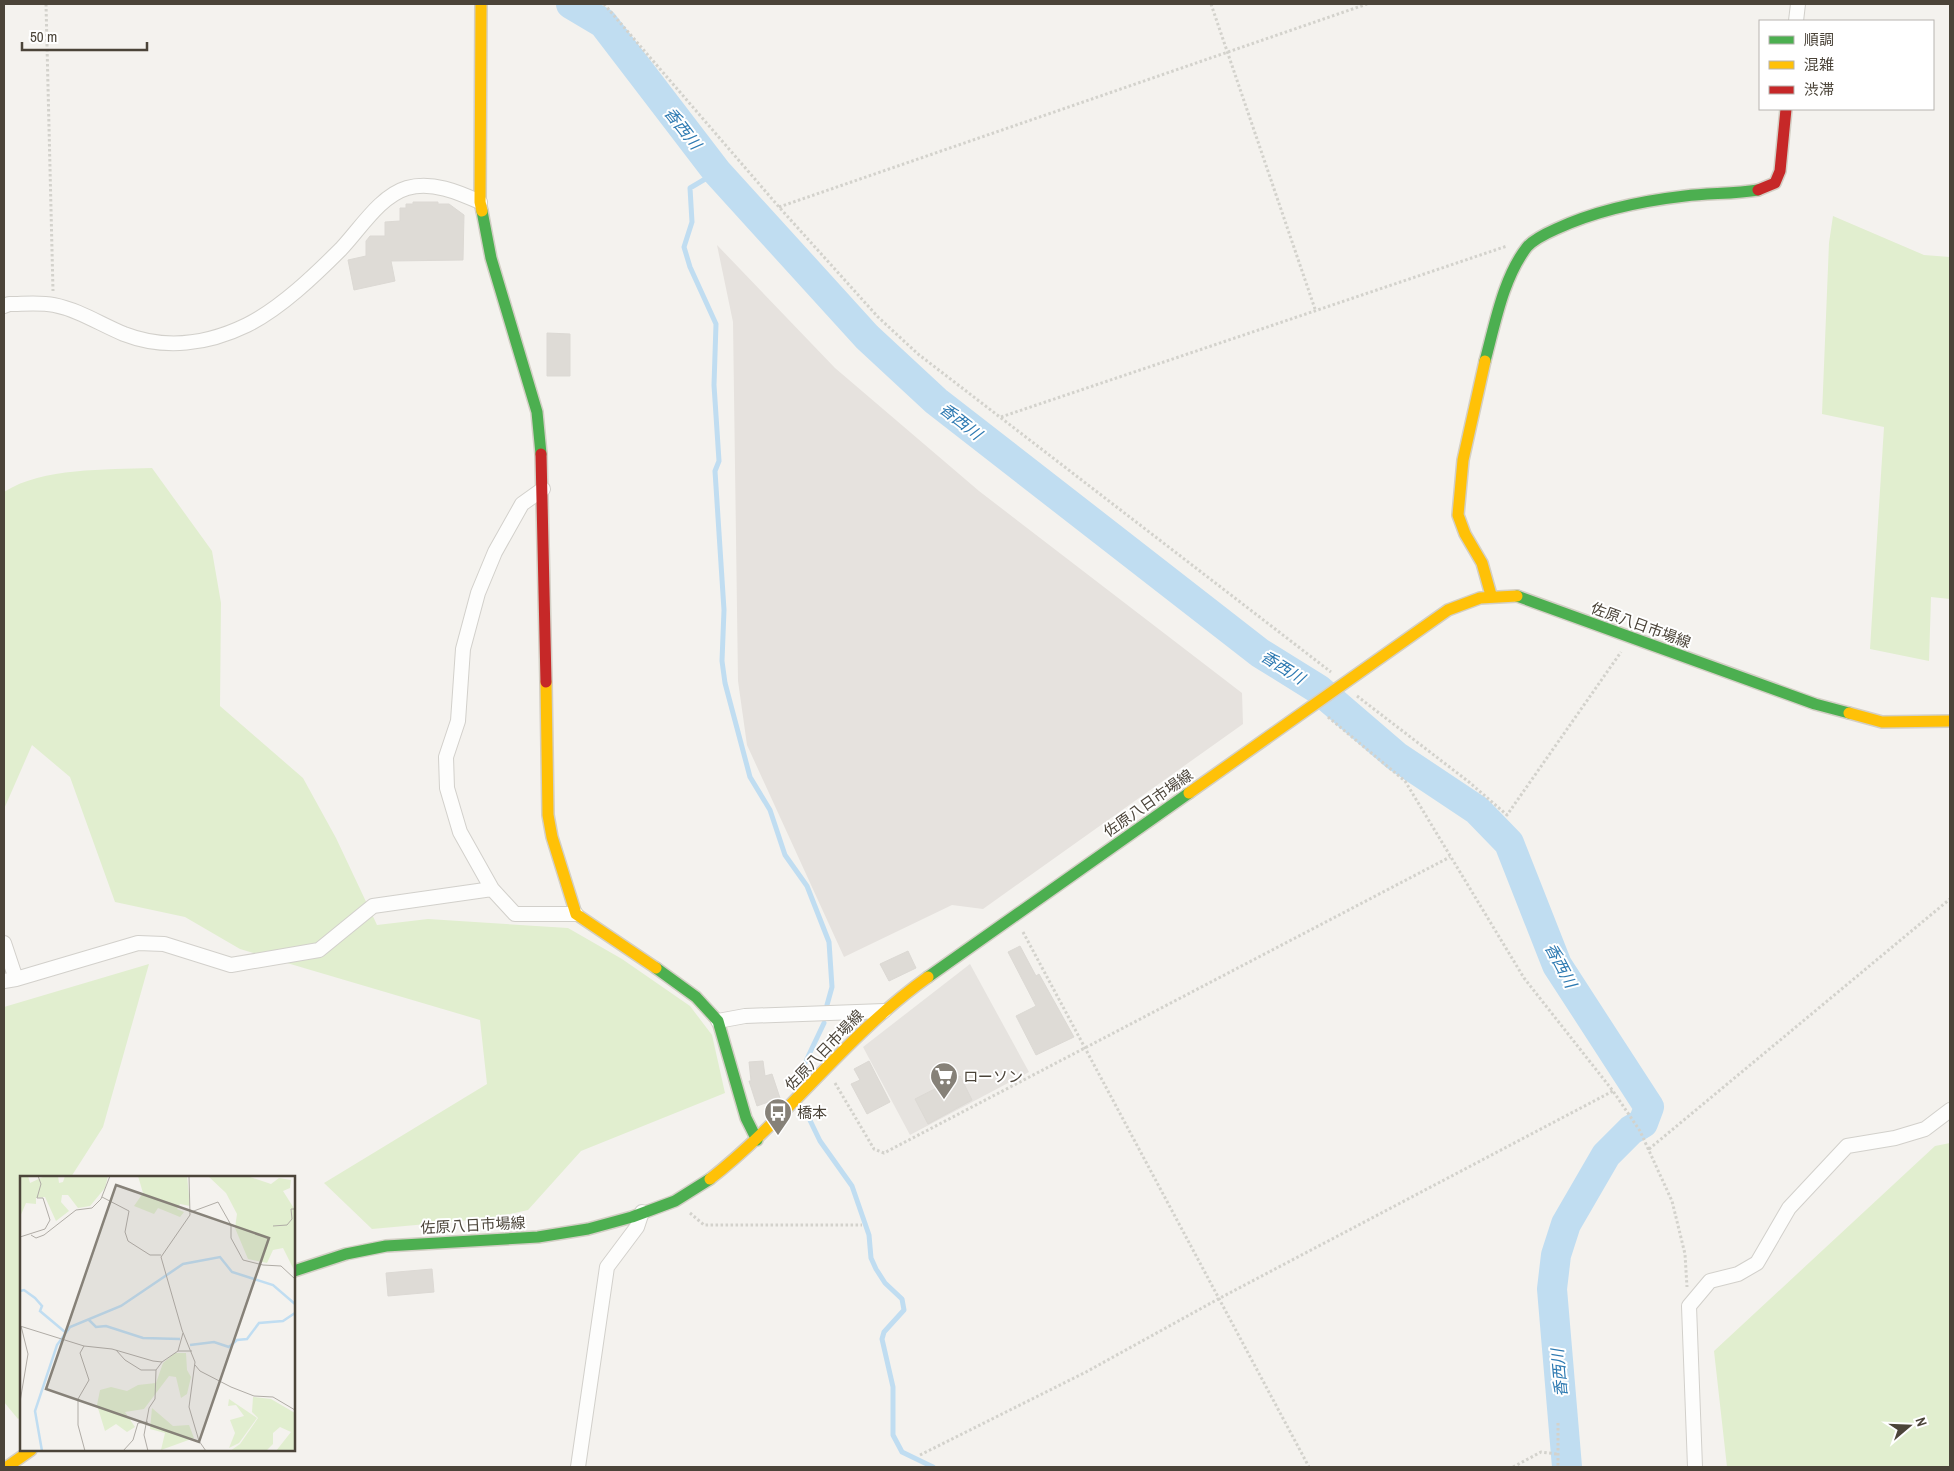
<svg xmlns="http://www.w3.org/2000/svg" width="1954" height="1471" font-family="'Archivo Narrow','Noto Sans JP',sans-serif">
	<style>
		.industrial { fill: #e6e2de }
		.green { fill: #e1eecf }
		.parking { fill: #e6e3df }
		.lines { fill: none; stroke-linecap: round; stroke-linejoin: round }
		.stream { stroke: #c0ddf1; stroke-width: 5 }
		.river { stroke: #c0ddf1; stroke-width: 30 }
		.building { fill: #dedbd6; stroke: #dcd9d4 }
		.street-casing { stroke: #d2d0cb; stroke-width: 16 }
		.fast-casing { stroke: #d3cfc5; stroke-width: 14 }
		.slow-casing { stroke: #d3cfc5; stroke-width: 14 }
		.jam-casing { stroke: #d3cfc5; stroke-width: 14 }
		.path { stroke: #d3d2cc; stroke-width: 3; stroke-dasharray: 2.5 2.5; stroke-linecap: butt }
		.street { stroke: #fdfdfc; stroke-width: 14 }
		.fast { stroke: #4caf50; stroke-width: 11 }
		.slow { stroke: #ffc107; stroke-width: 11 }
		.jam { stroke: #c62828; stroke-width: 11 }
		.labels { text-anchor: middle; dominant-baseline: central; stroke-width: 4; stroke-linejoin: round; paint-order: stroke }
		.street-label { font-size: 15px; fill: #4b4439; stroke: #fff }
		.poi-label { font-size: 15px; fill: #4b4439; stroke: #fff; text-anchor: start }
		.water-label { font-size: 16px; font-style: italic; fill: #2e7ab2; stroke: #fff }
		.inset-river { fill: none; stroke: #c0ddf1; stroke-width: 2.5 }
		.inset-road { fill: none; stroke: #b0aca6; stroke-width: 1 }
		.view { fill: #868178; fill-opacity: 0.15; stroke: #868178; stroke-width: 2.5 }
		.inset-edge { fill: none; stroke: #4b4439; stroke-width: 2.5 }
	</style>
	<rect width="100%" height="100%" fill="#f4f2ee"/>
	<path class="industrial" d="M717 245 835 368 979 491 1242 693 1243 724 983 909 952 905 844 957 747 745 738 681 733 322Z"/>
	<path class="green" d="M1833 216 1924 255 1950 257V599L1931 597 1929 661 1870 649 1884 427 1822 414 1829 243Z
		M152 468 212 551 221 603 220 706 303 778 336 838 377 925 428 919 568 928 622 959 690 1006 712 1035 725 1093 581 1151 528 1210 493 1218 372 1229 324 1183 487 1084 480 1020 240 949 185 917 115 902 70 777 32 745 4 809V492C43 467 106 470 152 468Z
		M149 964 103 1127 71 1177H21V1417L18 1419 4 1402V1007Z
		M1950 1143V1467H1727L1714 1351 1935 1146Z"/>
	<path class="parking" d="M970 964 1029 1072 910 1135 863 1047Z"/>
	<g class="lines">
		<path class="stream" d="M717 172 690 188 692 222 684 247 690 267 716 324 714 385 719 461 715 471 724 610 722 661 725 683 750 777 770 810 785 855 807 886 829 942 832 987 827 1005
			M795 1088C794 1084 820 1032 824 1023
			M805 1110 820 1141 852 1186 869 1235 871 1258 876 1269 885 1283 902 1299 904 1310 884 1332 882 1339 893 1387V1435L902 1452 933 1467"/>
		<path class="river" d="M571 4 603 23 717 172 867 337 936 401 1260 653 1318 689 1396 756 1477 810 1509 843 1557 965 1649 1107 1643 1123 1631 1130 1606 1155 1566 1224 1556 1255 1552 1289 1567 1467"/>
	</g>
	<path class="building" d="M413 202H438V204H449L464 215 463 260 391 261 395 281 354 290 348 260 366 256V241L370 236H385V222L400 221V208H406V204H413Z
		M547 333 570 334V376H547Z
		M1020 946 1036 976 1039 974 1074 1037 1036 1055 1016 1016 1036 1006 1008 952Z
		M908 951 916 968 889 981 880 964Z
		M763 1061 765 1076 772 1074 780 1098 757 1106 749 1081H751L749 1062Z
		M869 1061 890 1102 867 1114 851 1084 860 1080 854 1069Z
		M960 1076 972 1100 928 1124 915 1099Z
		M432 1269 434 1292 388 1296 386 1273Z"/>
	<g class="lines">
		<g class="street-casing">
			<path id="street" d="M1796 21 1798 4
				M4 306 9 304C23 304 40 302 54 305 79 310 100 324 124 334 165 350 208 344 247 325 281 308 315 275 341 249 360 229 380 196 407 188 432 181 458 192 480 202
				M543 489 522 504 495 552 478 593 463 649 458 721 446 757 447 788 460 832 492 889 515 914H576
				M4 943 16 979
				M4 981 16 979 138 943 164 944 231 965 319 950 373 906 492 889
				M718 1021 745 1016 884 1011
				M578 1467 607 1267 637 1227 642 1212
				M1695 1467 1689 1306 1710 1281 1738 1274 1757 1263 1789 1208 1847 1146 1895 1138 1925 1129 1950 1110"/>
		</g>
		<g class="fast-casing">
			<path id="fast" d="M482 211 491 258 537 412 541 454
				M1485 361C1495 324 1503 278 1527 247 1534 239 1547 233 1556 229 1597 210 1641 201 1685 196 1709 193 1734 194 1758 190
				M1517 596 1815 704 1849 713
				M656 968 696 997 718 1021 746 1118 757 1140
				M928 977 1189 793
				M294 1271 346 1254 386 1246 538 1237 588 1229 632 1217 675 1201 710 1179"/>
		</g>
		<g class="slow-casing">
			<path id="slow" d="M481 4 480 202 482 211
				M1485 361 1463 460 1458 515 1465 534 1482 563 1491 595
				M546 682 548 815 552 837 576 914 656 968
				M1849 713 1882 722 1950 721
				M1189 793 1448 610 1480 598 1517 596
				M710 1179C788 1118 846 1035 928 977
				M7 1467 31 1450"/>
		</g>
		<g class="jam-casing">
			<path id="jam" d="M1758 190 1775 183 1780 171 1786 109
				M541 454 546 682"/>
		</g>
		<path class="path" d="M46 4 53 291
			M604 4 779 207 878 317 918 354 1331 672
			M1211 4 1315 309
			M779 207 1367 4
			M1001 417 1507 246
			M1357 696 1469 782 1507 815 1621 652
			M1328 717 1405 781 1524 978 1613 1091 1640 1131 1672 1201 1685 1254 1687 1287
			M1023 932 1309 1467
			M835 1083 874 1149 884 1153 1450 857
			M1649 1149 1950 899
			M690 1213 704 1225H862
			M1558 1423V1467
			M920 1455 1086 1372 1220 1298 1613 1091
			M1513 1467 1541 1452 1557 1454"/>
		<use href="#street" class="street"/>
		<use href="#fast" class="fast"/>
		<use href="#slow" class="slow"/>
		<use href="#jam" class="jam"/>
	</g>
	<defs>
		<g id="supermarket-pin" transform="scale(1.4375)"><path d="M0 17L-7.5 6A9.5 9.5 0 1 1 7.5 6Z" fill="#868178" stroke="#fff"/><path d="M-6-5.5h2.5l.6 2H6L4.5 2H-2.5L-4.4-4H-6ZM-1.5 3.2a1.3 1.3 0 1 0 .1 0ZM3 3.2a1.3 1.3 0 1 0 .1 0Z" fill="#fff"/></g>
		<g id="bus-pin" transform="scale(1.4375)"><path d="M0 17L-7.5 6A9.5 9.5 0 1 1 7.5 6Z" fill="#868178" stroke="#fff"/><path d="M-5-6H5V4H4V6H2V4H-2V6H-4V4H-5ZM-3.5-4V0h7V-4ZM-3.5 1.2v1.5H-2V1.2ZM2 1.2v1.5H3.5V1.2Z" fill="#fff"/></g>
	</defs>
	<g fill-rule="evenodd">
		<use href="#supermarket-pin" x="944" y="1076"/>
		<use href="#bus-pin" x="778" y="1112"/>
	</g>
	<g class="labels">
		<g class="street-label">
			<text transform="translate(1641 625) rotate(20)">佐原八日市場線</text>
			<text transform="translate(1148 803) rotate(-35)">佐原八日市場線</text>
			<text transform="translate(824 1050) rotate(-46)">佐原八日市場線</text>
			<text transform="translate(473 1225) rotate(-3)">佐原八日市場線</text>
		</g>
		<g class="poi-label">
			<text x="963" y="1076">ローソン</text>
			<text x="797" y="1112">橋本</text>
		</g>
		<g class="water-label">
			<text transform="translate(683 128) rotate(52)">香西川</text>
			<text transform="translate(961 421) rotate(38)">香西川</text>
			<text transform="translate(1283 667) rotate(32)">香西川</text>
			<text transform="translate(1561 965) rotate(62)">香西川</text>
			<text transform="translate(1559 1373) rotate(-95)">香西川</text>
		</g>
	</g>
	<g transform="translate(20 1176)">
		<rect width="275" height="275" fill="#f4f2ee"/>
		<path d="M0 0H8L10 7 25 0H38L39 7 43 6 45 0H88L85 12 70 30 58 32 48 19H42L41 26 49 35 36 45 25 21 16 22V28L6 27 0 41ZM118 0H167L170 30 160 28 157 33 164 36 160 41 138 32 134 38 114 30 123 17ZM188 0H227L251 8 259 2 271 4 270 12 263 15 275 34V96L263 72 253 74 247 87 228 83 215 52 217 38 206 17ZM155 177H166L167 194 171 201 167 218 161 222 156 201 149 200 124 233 105 236 115 251 107 256 96 248 85 255 77 229 80 214 91 211 107 215 118 209 136 207 143 187ZM233 221 251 223 275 237V275H256L271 256 260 251 253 257V268L246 275H210L220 268 238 242 232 236ZM209 223 237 242 219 267 209 272 215 257 210 244 224 240 216 229 208 230ZM132 232 153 250 169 249 174 262 141 274 145 257 130 253Z" fill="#e1eecf"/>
		<path class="inset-river" d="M0 115 4 114 15 122 22 130 20 135 45 156M69 144 76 151 86 150 123 162 160 163M170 169 194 166 209 171 217 164 227 163 239 147 263 145 275 137M22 275 15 235 37 169 50 151 101 130 163 88 200 81 212 96 253 109 275 128"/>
		<path class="inset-road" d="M169 0 170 39 141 81 162 154 175 186 169 231 179 265 186 275M82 21 109 35 105 56 108 65 130 79H141M171 36 198 26 211 49V62L223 84 243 89 261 90 275 103M253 50 267 49 272 43 271 33H275M11 59 16 62 24 59 56 34 72 32 81 23 90 0M0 61 25 53 30 44 23 22H17L21 8 18 0M0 150 64 170 92 173 133 185 142 186 158 175H172M64 170 60 177 69 204 58 223V249L65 275M96 174 105 184 121 194H136M158 175 163 157M175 189 180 195 211 211 234 220 253 221 275 234M0 226 8 178 1 150M103 275 113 264 118 247 128 246M128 275 124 259 129 232 135 223 136 194 142 186"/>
		<path class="view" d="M96 9 249 62 179 266 26 213Z"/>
		<rect width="275" height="275" class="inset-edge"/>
	</g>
	<rect width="1954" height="1471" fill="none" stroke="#4b4439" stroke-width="10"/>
	<rect x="1759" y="20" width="175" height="90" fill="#ffffff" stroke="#b7b4b0"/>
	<rect x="1769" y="36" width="25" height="8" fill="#4caf50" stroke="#b7b4b0"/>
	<text x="1804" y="45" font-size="15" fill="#4b4439">順調</text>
	<rect x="1769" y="61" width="25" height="8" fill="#ffc107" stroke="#b7b4b0"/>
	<text x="1804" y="70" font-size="15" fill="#4b4439">混雑</text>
	<rect x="1769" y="86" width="25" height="8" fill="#c62828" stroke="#b7b4b0"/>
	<text x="1804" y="95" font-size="15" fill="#4b4439">渋滞</text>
	<g transform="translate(1909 1426) rotate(71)" stroke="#ffffff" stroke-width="4" paint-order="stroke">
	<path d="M0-4L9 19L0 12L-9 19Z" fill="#4b4439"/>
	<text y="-8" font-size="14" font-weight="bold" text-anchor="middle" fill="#4b4439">N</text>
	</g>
	<path d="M22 42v8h125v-8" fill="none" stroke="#4b4439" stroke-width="2.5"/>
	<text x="30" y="42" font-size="15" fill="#4b4439" stroke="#ffffff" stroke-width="4" paint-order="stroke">50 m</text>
</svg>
